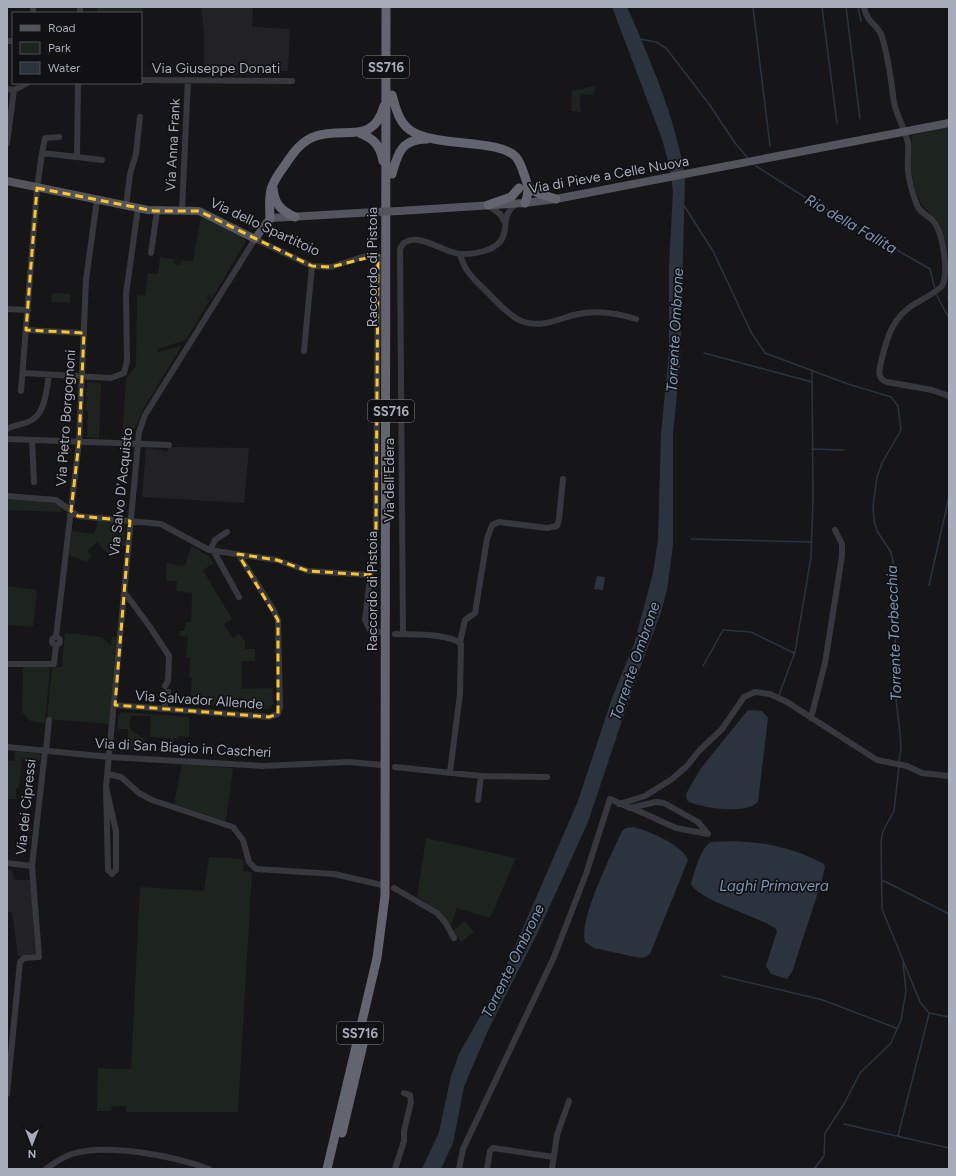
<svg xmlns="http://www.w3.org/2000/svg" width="956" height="1176" font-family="Figtree,sans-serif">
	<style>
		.built { fill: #222226 }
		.green { fill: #1c241d }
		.water { fill: #2b343e }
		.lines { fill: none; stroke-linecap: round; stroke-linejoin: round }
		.stream { stroke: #2b343e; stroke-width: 1.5 }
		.minor-tunnel { stroke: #333439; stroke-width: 6; stroke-dasharray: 6 3; stroke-linecap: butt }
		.minor { stroke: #37383e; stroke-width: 6 }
		.major { stroke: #53545d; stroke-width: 8 }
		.highway { stroke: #62656f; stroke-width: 9 }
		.major-bridge { stroke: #53545d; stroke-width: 8 }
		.marked { fill: none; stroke: #ffc528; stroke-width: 3; stroke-dasharray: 8 5; stroke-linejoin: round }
		.labels { text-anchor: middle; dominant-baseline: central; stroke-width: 3.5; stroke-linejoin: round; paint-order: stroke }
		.shield { fill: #111114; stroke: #7a7e88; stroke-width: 1 }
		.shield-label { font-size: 13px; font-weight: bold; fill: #a7acba }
		.street-label { font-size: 14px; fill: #a7acba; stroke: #111114 }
		.water-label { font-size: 15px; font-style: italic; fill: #7b97b7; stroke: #111114 }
	</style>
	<rect width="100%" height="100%" fill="#161619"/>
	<path class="built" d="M201 7H253L252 27 290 29 288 71H265L262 75H233L230 72H204V31Z
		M170 447 249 448 244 503 142 497 146 448 161 450 166 452Z
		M7 870H12L14 880H31L35 954 18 956 12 912H7Z"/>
	<path class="green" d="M97 7H142L141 25V13H97Z
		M595 86 594 95 580 94V108L582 112 571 111 572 91Z
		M949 127V303L947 298C948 275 950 248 941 226 937 217 928 213 923 206 912 190 906 152 913 135Z
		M201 217 245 238V243L212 298 208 295 207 298 210 300 186 340 158 349V352L179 346 181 347 142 411 131 439H122L126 379 136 365 137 295 145 296 148 273 158 274 160 257 174 259 173 264 180 265 181 260 193 261Z
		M52 293 70 294V303L51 302Z
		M87 382 101 383 99 438 87 437 88 411H85Z
		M7 499 54 503 61 507V512L7 510Z
		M99 521 125 525V545L112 558 97 542 87 551 92 556 86 562 69 555 72 531 94 534Z
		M191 546 209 556 214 563 203 570 232 619 224 624 233 638 240 634 245 642V649H255V661H242V689L273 688V704L268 709 190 703 192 678 189 677 190 658 186 657 188 637 179 636 180 631H184L186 622H191L192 593 176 591 177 581H166V563L185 566Z
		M7 586 37 590 33 627 7 625Z
		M65 633 102 637 111 646 112 637H116L109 724 47 719 52 667H62Z
		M23 667H50L45 723 30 721 22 712Z
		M122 712 189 717V737L178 736V739L150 737 151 716H131L130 729 145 740 146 751 127 749 128 729H118V716Z
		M15 751 40 754V761L22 759 19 788H16V799H7V760L14 761Z
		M182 764 233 768 226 821 174 804Z
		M426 838 516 858 490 918 457 908 451 925 439 911 417 897Z
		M209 857 241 859 244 862 243 871 252 872 238 1112H126V1106H112L111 1111H97L98 1068 131 1069 140 887 204 891Z
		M465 921 474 932 461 942 452 931Z"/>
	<path class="water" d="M612 7H627C650 59 677 122 685 178L680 365 673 433V545L667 590 661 612 636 679 588 822 538 932 490 1026 471 1070 464 1087 453 1143 441 1169H422L439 1132 451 1076 459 1054 499 983 578 801 612 698 634 644 653 573 658 540 661 434 669 351V266L673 191 670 169 662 139Z
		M597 576 605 577 603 590 594 589Z
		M748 710 762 711 768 718 758 802C745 815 705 808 689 802L687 800 686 794 701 768Z
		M633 827C647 830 683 845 688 860L650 954 646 957 640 958 594 948 585 942C579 918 611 856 622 831L626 828Z
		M711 842C751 839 789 845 824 864L825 867 822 880 792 972 787 979 771 974 766 966 777 931 775 928C757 916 700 901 691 884 694 873 701 847 711 842Z"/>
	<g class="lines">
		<path class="stream" d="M753 7 770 146
			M822 7 837 123
			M846 7 860 119
			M858 7 861 21
			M640 39 656 42 666 48 709 104 735 143 747 157
			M756 166 803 196 930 269 935 289
			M683 204 713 251 751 332 765 353 848 384 891 397 898 406 901 430 882 463 877 477 873 506 874 520 877 531 891 552 895 571 897 616 893 674 900 733 901 748 899 762
			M936 294 949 318
			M704 353 812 382
			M812 449 844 450
			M691 539 812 542
			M929 585 949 497
			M703 666 723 630 751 632 794 653
			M779 695 795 652 811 557 813 498 812 370
			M899 766 894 811 883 831 881 841 882 909 920 1002 929 1013 949 1017
			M883 881 888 883 949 914
			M722 976 823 1000 896 1028
			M844 1124 949 1148
			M898 1136 929 1014
			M814 1169 824 1156 825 1133 844 1104 860 1073 891 1043 901 1020 906 991 903 963"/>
		<path class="minor-tunnel" d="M168 695V687"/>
		<path class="minor" d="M33 7V13
			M864 7C867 24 879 25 882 37 889 59 891 80 894 103 897 116 905 129 908 143 909 152 907 161 908 170 909 181 913 195 917 205 920 214 929 215 934 222 943 233 949 273 942 286 935 293 925 298 916 303 892 317 887 337 881 362 879 370 877 379 887 382L932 390 949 396
			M80 13V7
			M7 41H13
			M141 80 292 81
			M7 89 14 90 27 83
			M7 143 14 90
			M42 153 45 138 59 137
			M77 157 102 160
			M488 205 500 214 504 221
			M126 206 130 174 136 154 140 117
			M182 210 188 80
			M151 253 157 211
			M460 254C464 271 475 280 486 291 497 302 510 317 524 322 544 328 560 318 578 314 598 310 617 313 636 319
			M7 309 28 310
			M26 330 84 333
			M304 351 312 266
			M23 373 111 378 124 373 127 361 126 294 138 208
			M21 391 37 188 42 153 77 157 78 83
			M7 429C14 425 20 425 28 422 46 415 46 391 49 375
			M7 439 169 445
			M32 440 34 482
			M7 496 56 500 78 516 161 524 209 550 277 560 308 571 370 575
			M210 550 215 540 227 532
			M213 550 239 597
			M125 593 150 627 169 656 168 681 165 686
			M395 634C411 635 449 633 461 644L460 694 450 772
			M403 634 400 249C410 225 446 255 462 254 475 254 497 251 503 237 509 221 500 220 516 203
			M56 637 79 442 86 280 97 200
			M52 641a4 4 0 1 1 8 0a4 4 0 1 1-8 0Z
			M460 642 465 620 475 613 487 539 492 525 499 522 547 528 557 526 559 519 563 479
			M7 664H54L56 645
			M165 695V709
			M115 705 269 717 278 714 280 707 278 620 273 609 238 554
			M811 718 825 663 842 556V544L835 530
			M7 747 110 757 263 766 349 762 382 765
			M46 751 49 720
			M395 767 481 776 547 777
			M108 774 121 777 139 793 152 800 233 827 243 840 249 862 256 869 334 874 382 885
			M106 787 116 831V870L112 874 108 870 106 787 139 432 145 415 255 239 312 266 331 267 372 254 378 256 376 528 365 620 370 630 382 632
			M478 800 481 776
			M619 804 645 796 672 779 687 766 699 751 722 729 744 697 755 692 770 694 787 702 877 760 907 766 922 773 949 776
			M632 808 676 828 708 834
			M7 863 32 866
			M394 888 437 913 445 922 454 938
			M7 1094 20 962 24 958 39 957 32 866 45 751
			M46 1169C54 1163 62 1157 72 1154 108 1143 174 1156 209 1169
			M395 1169 404 1141V1131L411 1102 410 1095 404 1093
			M459 1169 463 1149 554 957 586 874 610 799 630 808 656 802 664 803 698 822 708 834
			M487 1169 490 1151 493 1148 554 1157
			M552 1169 557 1135 569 1101"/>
		<path class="major" d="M7 181 148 210 199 211 255 239 267 222 271 218 376 212
			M399 211 525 203 556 199 949 123"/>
		<path class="highway" d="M392 95C396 108 398 121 410 130 435 148 498 138 516 157 520 162 522 168 524 174 528 185 530 191 525 203
			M360 133C374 139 380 145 383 161
			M392 174C398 152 402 139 427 139
			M273 188C274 203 281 211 295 217
			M529 188 540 194 556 199
			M488 205 511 197 519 188
			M270 219C269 192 268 188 285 165 293 153 301 141 316 136 344 126 373 146 384 106
			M342 1133 365 1036
			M327 1169 377 958 385 896 386 7"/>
		<path class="major-bridge" d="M376 212 399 211"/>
	</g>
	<path class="marked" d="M37 188 154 211H199L312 266 331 267 378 255 376 528 370 575 308 571 277 560 238 554 278 620V714L269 717 115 705 130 521 78 516 71 511 79 442 84 333 26 330Z"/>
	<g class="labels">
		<g class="shield">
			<rect x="363" y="56" width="46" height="22" rx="3"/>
			<rect x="368" y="400" width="46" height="22" rx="3"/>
			<rect x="337" y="1022" width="46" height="22" rx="3"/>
		</g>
		<g class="shield-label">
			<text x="386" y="67">SS716</text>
			<text x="391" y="411">SS716</text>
			<text x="360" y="1033">SS716</text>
		</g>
		<g class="street-label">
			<text x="216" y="68">Via Giuseppe Donati</text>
			<text transform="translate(173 145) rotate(-87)">Via Anna Frank</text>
			<text transform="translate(609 175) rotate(-10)">Via di Pieve a Celle Nuova</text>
			<text transform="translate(265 227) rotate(25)">Via dello Spartitoio</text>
			<text transform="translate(372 267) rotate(-90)">Raccordo di Pistoia</text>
			<text transform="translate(66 418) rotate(-86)">Via Pietro Borgognoni</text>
			<text transform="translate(389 480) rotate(-90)">Via dell'Edera</text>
			<text transform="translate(121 492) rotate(-84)">Via Salvo D'Acquisto</text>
			<text transform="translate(372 591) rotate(-90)">Raccordo di Pistoia</text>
			<text transform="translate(199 700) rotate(4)">Via Salvador Allende</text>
			<text transform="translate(183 748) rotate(3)">Via di San Biagio in Cascheri</text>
			<text transform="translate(26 807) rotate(-84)">Via dei Cipressi</text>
		</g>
		<g class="water-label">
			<text transform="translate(851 224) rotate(30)">Rio della Fallita</text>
			<text transform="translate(675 330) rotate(-87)">Torrente Ombrone</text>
			<text transform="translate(894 633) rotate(-92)">Torrente Torbecchia</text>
			<text transform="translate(635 661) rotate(-71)">Torrente Ombrone</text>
			<text x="774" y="886">Laghi Primavera</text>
			<text transform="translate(513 961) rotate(-64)">Torrente Ombrone</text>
		</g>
	</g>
	<rect width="956" height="1176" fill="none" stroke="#a7acba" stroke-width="16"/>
	<rect x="12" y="12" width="130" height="72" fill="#111114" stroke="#4d4f56"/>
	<rect x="20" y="25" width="20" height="6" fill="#53545d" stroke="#4d4f56"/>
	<text x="48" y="32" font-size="12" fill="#a7acba">Road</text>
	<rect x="20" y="42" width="20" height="12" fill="#1c241d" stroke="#4d4f56"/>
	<text x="48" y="52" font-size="12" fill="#a7acba">Park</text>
	<rect x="20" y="62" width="20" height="12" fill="#2b343e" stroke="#4d4f56"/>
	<text x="48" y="72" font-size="12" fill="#a7acba">Water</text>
	<g transform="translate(32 1144) rotate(180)" stroke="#111114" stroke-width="3" paint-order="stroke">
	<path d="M0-3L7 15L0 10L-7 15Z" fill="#a7acba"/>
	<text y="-6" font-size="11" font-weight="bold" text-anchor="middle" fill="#a7acba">N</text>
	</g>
</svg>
